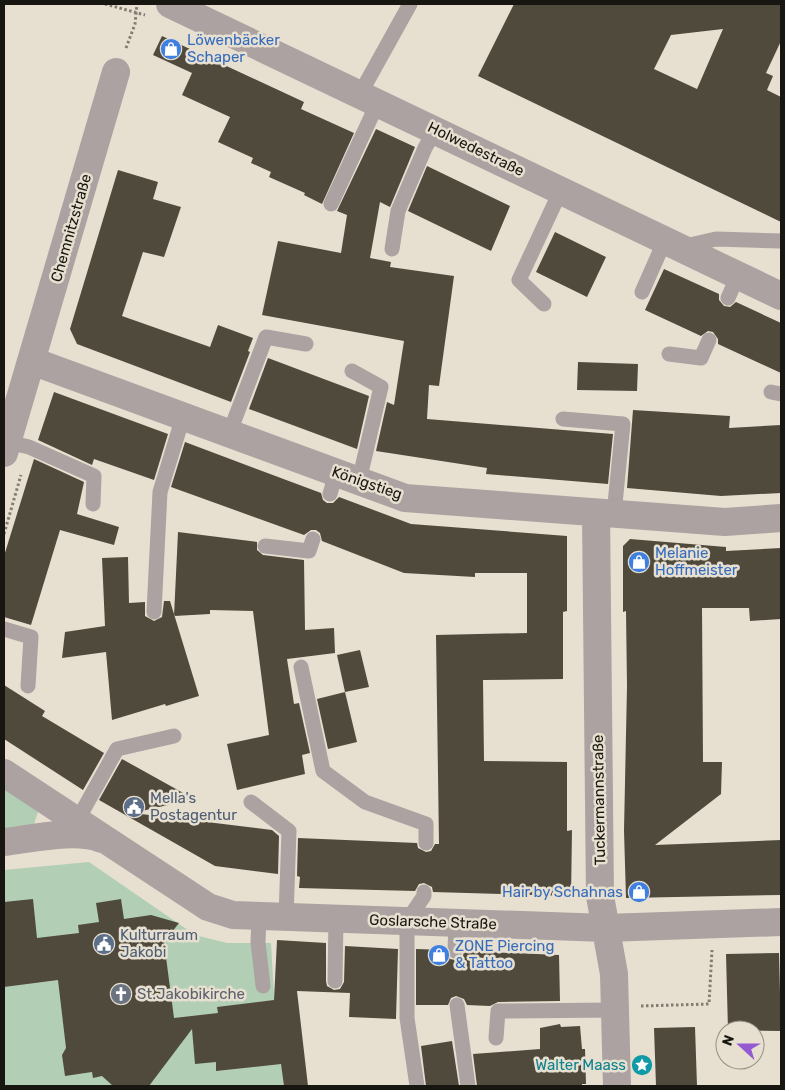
<svg xmlns="http://www.w3.org/2000/svg" width="785" height="1090" font-family="Rubik,sans-serif">
	<style>
		.green { fill: #b2cfb5 }
		.building { fill: #504a3d; fill-rule: evenodd }
		.lines { fill: none; stroke-linecap: round; stroke-linejoin: round }
		.path { stroke: #827d72; stroke-width: 3; stroke-dasharray: 2.5 2.5; stroke-linecap: butt }
		.lane { stroke: #aba2a1; stroke-width: 15 }
		.street { stroke: #aba2a1; stroke-width: 28 }
		.labels { text-anchor: middle; dominant-baseline: central; stroke-width: 5; stroke-linejoin: round; paint-order: stroke }
		.shop-label { font-size: 15px; fill: #366cbe; stroke: #e7dfcf; text-anchor: start }
		.street-label { font-size: 15px; fill: #181610; stroke: #e7dfcf }
		.service-label { font-size: 15px; fill: #4e5e75; stroke: #e7dfcf; text-anchor: start }
		.worship-label { font-size: 15px; fill: #5b616d; stroke: #e7dfcf; text-anchor: start }
		.culture-label { font-size: 15px; fill: #0d838f; stroke: #e7dfcf; text-anchor: end }
	</style>
	<rect width="100%" height="100%" fill="#e7dfcf"/>
	<path class="green" d="M4 782 38 812 33 827 4 834Z
		M89 862 195 935 227 943H271L275 1012 284 1086H4V870Z"/>
	<path class="building" d="M514 4H781V41L766 73 773 76 767 90 781 97V222L478 76ZM723 29 697 89 654 69 671 35Z
		M162 36 304 102 301 109 354 133 322 204 304 195 305 193 269 177 271 172 251 163 253 158 218 142 230 117 182 95 192 73 153 55Z
		M376 129 415 147 390 207 380 202 370 258 391 262 390 267 454 276 439 386 429 385 427 419 613 434 608 484 486 474 487 468 376 451 387 402 394 405 404 341 262 315 278 241 341 253 347 215 337 211Z
		M427 166 510 206 491 251 408 211Z
		M118 170 158 182 153 199 181 207 164 257 143 252 122 316 210 347 218 325 253 338 248 351 250 352 231 402 77 344 70 329Z
		M555 232 606 257 587 297 536 272Z
		M664 269 719 294V300L724 306 730 307 736 302 781 323V373L718 344V339L713 332 708 331 701 336 645 310Z
		M268 358 369 396 357 449 249 409Z
		M578 362 638 364 637 391 577 390Z
		M54 392 168 434 154 480 94 459 92 465 38 440Z
		M633 410 730 416 729 428 781 425V493L721 496 627 488Z
		M185 442 321 493 323 500 327 503H333L339 497 411 524 567 536V611L563 612V679L483 680 484 761 567 762V831L572 830 571 896 433 892 432 887 424 883 419 884 415 891 299 888 300 877 297 876 298 838 417 843 418 848 426 852 431 851 435 844H439L436 635 527 633V573H475V577L404 573 322 541 320 533 316 530H311L304 535 171 487Z
		M34 459 84 482 77 514 119 527 114 545 60 530 31 625 4 617V556Z
		M178 532 257 542V550L263 555 304 560 305 630 334 628 335 653 287 659 294 704 299 703 310 753 302 755 305 774 237 790 227 744 269 735 253 611 210 610V614L174 616Z
		M630 539 726 547V551L781 548V619L750 621 749 608H702L703 762H722L721 794 655 845 781 840V895L626 898 624 831 627 686 626 611 623 612V546Z
		M128 557 129 603 145 602V616L154 621 162 617 164 601H170L199 696 166 706 165 704 112 720 106 652 62 658 65 632 105 626 102 558Z
		M360 650 369 687 345 692 337 655Z
		M4 685 45 711 42 716 104 753 83 790 4 739Z
		M345 692 357 742 328 749 317 699Z
		M122 759 194 799 133 813 272 830 279 836 278 874 215 866 99 800Z
		M33 899 37 938 79 933 78 925 99 922 96 903 121 899 124 919 151 915 179 923 164 942 174 1018 218 1013 217 1007 274 1000 277 940 326 943V981L327 986 334 990 340 989 344 982 345 946 398 949 396 1019 349 1017 350 993 297 991 308 1086H284L281 1064 216 1071V1062L195 1064 192 1029 149 1086H113L102 1076 93 1078 92 1072 65 1076 62 1055 66 1048 58 980 4 987V902Z
		M416 949 446 950 450 959 455 960 463 956 464 951 559 955 560 1001 498 1002 490 1006 467 1005 464 999 456 996 451 998 448 1005H416Z
		M779 953 781 1031 728 1030 726 954Z
		M560 1024 561 1027 580 1026 582 1049H585L586 1084H582V1086H477L473 1054 540 1049V1028Z
		M695 1027 697 1086H656L654 1028Z
		M452 1041 459 1086H426L421 1046Z"/>
	<g class="lines">
		<path class="path" d="M105 4 145 15
			M126 48 135 24 137 4
			M4 534 21 475
			M641 1006 709 1004 712 950"/>
		<path class="lane" d="M360 94 410 4
			M331 204 378 102
			M681 247 716 239 781 241
			M392 249 398 211 425 148 435 130
			M642 292 665 240
			M728 298 738 275
			M544 304 519 280 561 190
			M669 354 701 358 709 340
			M352 371 381 387 359 481
			M771 392 781 394
			M563 419 623 424 614 514
			M229 434 266 337 306 344
			M7 442 29 447 94 476 93 504
			M330 494 336 473
			M265 546 309 551 313 539
			M154 612 160 492 183 417
			M4 629 31 637 28 686
			M301 667 323 771 365 802 426 824V843
			M251 802 289 831 286 917
			M77 821 117 749 174 736
			M259 915 258 942 263 986
			M455 951 456 922
			M335 981 336 918
			M457 1005 468 1086
			M496 1038 498 1011 615 1010
			M417 1086 407 1018V921L424 896V892"/>
		<path class="street" d="M170 4 781 296
			M32 361 405 498 725 522 781 518
			M4 453 116 72
			M596 513 600 896 614 974 617 1086
			M4 773 208 907 233 915 606 928 781 922
			M4 842C31 839 76 828 102 839"/>
	</g>
	<defs>
		<g id="shop-disc" transform="scale(1.125)"><circle r="9.5" fill="#3f7fe0" stroke="#e7dfcf"/><path d="M-5-2.5h2.3a2.7 3.5 0 0 1 5.4 0H5L5.5 6h-11ZM-1.5-2.5h3a1.5 2.3 0 0 0-3 0Z" fill="#fff"/></g>
		<g id="civic-disc" transform="scale(1.125)"><circle r="9.5" fill="#5c6f8a" stroke="#e7dfcf"/><path d="M-.6-6.5H3V-4.5H.6V-3L4-1V1h2V6H-6V1h2V-1L-.6-3ZM-1.2 2.5V6h2.4V2.5Z" fill="#fff"/></g>
		<g id="church-disc" transform="scale(1.125)"><circle r="9.5" fill="#6b7280" stroke="#e7dfcf"/><path d="M-1.2-6h2.4v3.5h3.3v2.4h-3.3V6h-2.4V-.1h-3.3v-2.4h3.3Z" fill="#fff"/></g>
		<g id="sight-disc" transform="scale(1.125)"><circle r="9.5" fill="#0f9aa8" stroke="#e7dfcf"/><path d="M0-6L1.8-2.2L6-1.7L2.9 1.2L3.7 5.4L0 3.3L-3.7 5.4L-2.9 1.2L-6-1.7L-1.8-2.2Z" fill="#fff"/></g>
	</defs>
	<g fill-rule="evenodd">
		<use href="#shop-disc" x="171" y="49"/>
		<use href="#shop-disc" x="639" y="562"/>
		<use href="#civic-disc" x="134" y="807"/>
		<use href="#shop-disc" x="639" y="892"/>
		<use href="#civic-disc" x="104" y="944"/>
		<use href="#shop-disc" x="439" y="955"/>
		<use href="#church-disc" x="121" y="994"/>
		<use href="#sight-disc" x="642" y="1065"/>
	</g>
	<g class="labels">
		<g class="shop-label">
			<text x="187" y="40">Löwenbäcker<tspan x="187" dy="17">Schaper</tspan></text>
			<text x="655" y="553">Melanie<tspan x="655" dy="17">Hoffmeister</tspan></text>
			<text x="623" y="892" text-anchor="end">Hair by Schahnas</text>
			<text x="455" y="946">ZONE Piercing<tspan x="455" dy="17">&amp; Tattoo</tspan></text>
		</g>
		<g class="street-label">
			<text transform="translate(476 149) rotate(26)">Holwedestraße</text>
			<text transform="translate(71 228) rotate(-74)">Chemnitzstraße</text>
			<text transform="translate(367 483) rotate(19)">Königstieg</text>
			<text transform="translate(599 800) rotate(-91)">Tuckermannstraße</text>
			<text transform="translate(433 922) rotate(2)">Goslarsche Straße</text>
		</g>
		<g class="service-label">
			<text x="150" y="798">Mella's<tspan x="150" dy="17">Postagentur</tspan></text>
			<text x="120" y="935">Kulturraum<tspan x="120" dy="17">Jakobi</tspan></text>
		</g>
		<g class="worship-label">
			<text x="137" y="994">St.Jakobikirche</text>
		</g>
		<g class="culture-label">
			<text x="626" y="1065">Walter Maass</text>
		</g>
	</g>
	<rect width="785" height="1090" fill="none" stroke="#181610" stroke-width="10"/>
	<g transform="translate(740 1045) rotate(291)"><circle r="24" fill="#e7dfcf" stroke="#948f83"/>
	<path d="M0-4L9 19L0 12L-9 19Z" fill="#935ad2"/>
	<text y="-8" font-size="14" font-weight="bold" text-anchor="middle" fill="#181610">N</text>
	</g>
</svg>
